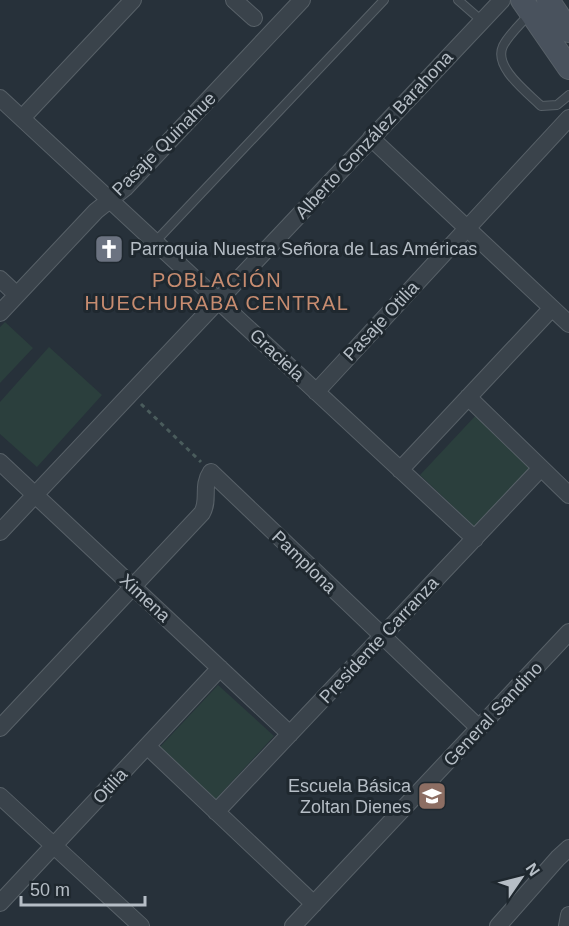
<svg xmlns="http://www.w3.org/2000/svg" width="569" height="926" font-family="Helvetica,sans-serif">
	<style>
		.green { fill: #2b3f3d }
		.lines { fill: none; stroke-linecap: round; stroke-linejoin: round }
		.lane-casing { stroke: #586168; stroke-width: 10 }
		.street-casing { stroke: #586168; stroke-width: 18 }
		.secondary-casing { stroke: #586168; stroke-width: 24 }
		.path { stroke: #4a5c5c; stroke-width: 3; stroke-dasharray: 4.5 4.5; stroke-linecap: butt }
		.lane { stroke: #3a434b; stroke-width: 8 }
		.street { stroke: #3a434b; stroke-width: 16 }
		.secondary { stroke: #49525d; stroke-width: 22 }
		.labels { text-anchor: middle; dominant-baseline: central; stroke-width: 6; stroke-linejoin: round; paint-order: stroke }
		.street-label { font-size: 18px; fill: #b6bec6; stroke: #1f282f }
		.poi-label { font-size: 18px; fill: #b6bec6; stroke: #1f282f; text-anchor: start }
		.neighbourhood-label { font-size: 20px; letter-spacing: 1.5px; fill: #c78c70; stroke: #1f282f }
	</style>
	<rect width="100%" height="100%" fill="#27313a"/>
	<path class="green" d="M5 322 33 348 0 383V327Z
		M49 347 102 395 37 467 0 434V402Z
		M478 413 535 466 477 529 420 475Z
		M218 685 274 736 215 800 159 748Z"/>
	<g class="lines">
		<g class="lane-casing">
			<path id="lane" d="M458 0 482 21
				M530 13C522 23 509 34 503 46 493 67 527 92 541 106L557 105 569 95
				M155 242 384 0"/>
		</g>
		<g class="street-casing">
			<path id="street" d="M234 0 254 18
				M0 98 475 539
				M22 118 133 0
				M371 138 569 324
				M0 279 17 295
				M0 313 96 211 125 188 302 0
				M316 392 569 118
				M468 397 569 495
				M0 462 290 734
				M400 470 552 308
				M0 532 502 0
				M0 728 202 513C210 499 201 487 211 472L479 728
				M147 746 314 904
				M0 796 141 926
				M216 812 541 468
				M0 903 220 668
				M293 926 569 632
				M498 926 558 858 569 848
				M567 926 569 915"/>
		</g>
		<g class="secondary-casing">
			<path id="secondary" d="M522 0 569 68
				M548 0 569 31"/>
		</g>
		<path class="path" d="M141 404 201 462"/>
		<use href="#lane" class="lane"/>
		<use href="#street" class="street"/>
		<use href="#secondary" class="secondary"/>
	</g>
	<defs>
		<g id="church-square" transform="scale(1.5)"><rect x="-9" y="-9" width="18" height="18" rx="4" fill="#6b7280" stroke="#1f282f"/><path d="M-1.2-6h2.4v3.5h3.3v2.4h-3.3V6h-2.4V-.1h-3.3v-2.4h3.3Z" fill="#fff"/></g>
		<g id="school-square" transform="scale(1.5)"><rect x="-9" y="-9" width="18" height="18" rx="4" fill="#8d6e63" stroke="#1f282f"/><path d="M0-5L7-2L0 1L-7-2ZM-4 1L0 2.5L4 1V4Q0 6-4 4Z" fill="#fff"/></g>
	</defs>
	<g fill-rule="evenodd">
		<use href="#church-square" x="109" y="249"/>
		<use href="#school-square" x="432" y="796"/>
	</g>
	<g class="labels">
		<g class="street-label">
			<text transform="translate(374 135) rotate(-47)">Alberto González Barahona</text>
			<text transform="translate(164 144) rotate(-45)">Pasaje Quinahue</text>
			<text transform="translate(381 321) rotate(-47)">Pasaje Otilia</text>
			<text transform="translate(277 355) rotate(43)">Graciela</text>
			<text transform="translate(304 562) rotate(44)">Pamplona</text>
			<text transform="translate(145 598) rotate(43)">Ximena</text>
			<text transform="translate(379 640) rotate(-47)">Presidente Carranza</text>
			<text transform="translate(493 714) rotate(-47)">General Sandino</text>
			<text transform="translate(110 786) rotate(-47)">Otilia</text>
		</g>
		<g class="poi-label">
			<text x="130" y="249">Parroquia Nuestra Señora de Las Américas</text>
			<text x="411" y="786" text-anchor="end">Escuela Básica<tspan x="411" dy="21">Zoltan Dienes</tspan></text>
		</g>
		<g class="neighbourhood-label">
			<text x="217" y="280">POBLACIÓN<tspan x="217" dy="23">HUECHURABA CENTRAL</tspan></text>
		</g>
	</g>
	<g transform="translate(521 878) rotate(55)" stroke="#1f282f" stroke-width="4.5" paint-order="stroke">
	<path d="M0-4.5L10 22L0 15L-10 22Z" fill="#b6bec6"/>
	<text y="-9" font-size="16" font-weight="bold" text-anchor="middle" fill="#b6bec6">N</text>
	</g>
	<path d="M21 896v9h124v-9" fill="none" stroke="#b6bec6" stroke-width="3"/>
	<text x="30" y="896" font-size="18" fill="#b6bec6" stroke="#1f282f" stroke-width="4.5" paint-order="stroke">50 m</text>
</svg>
